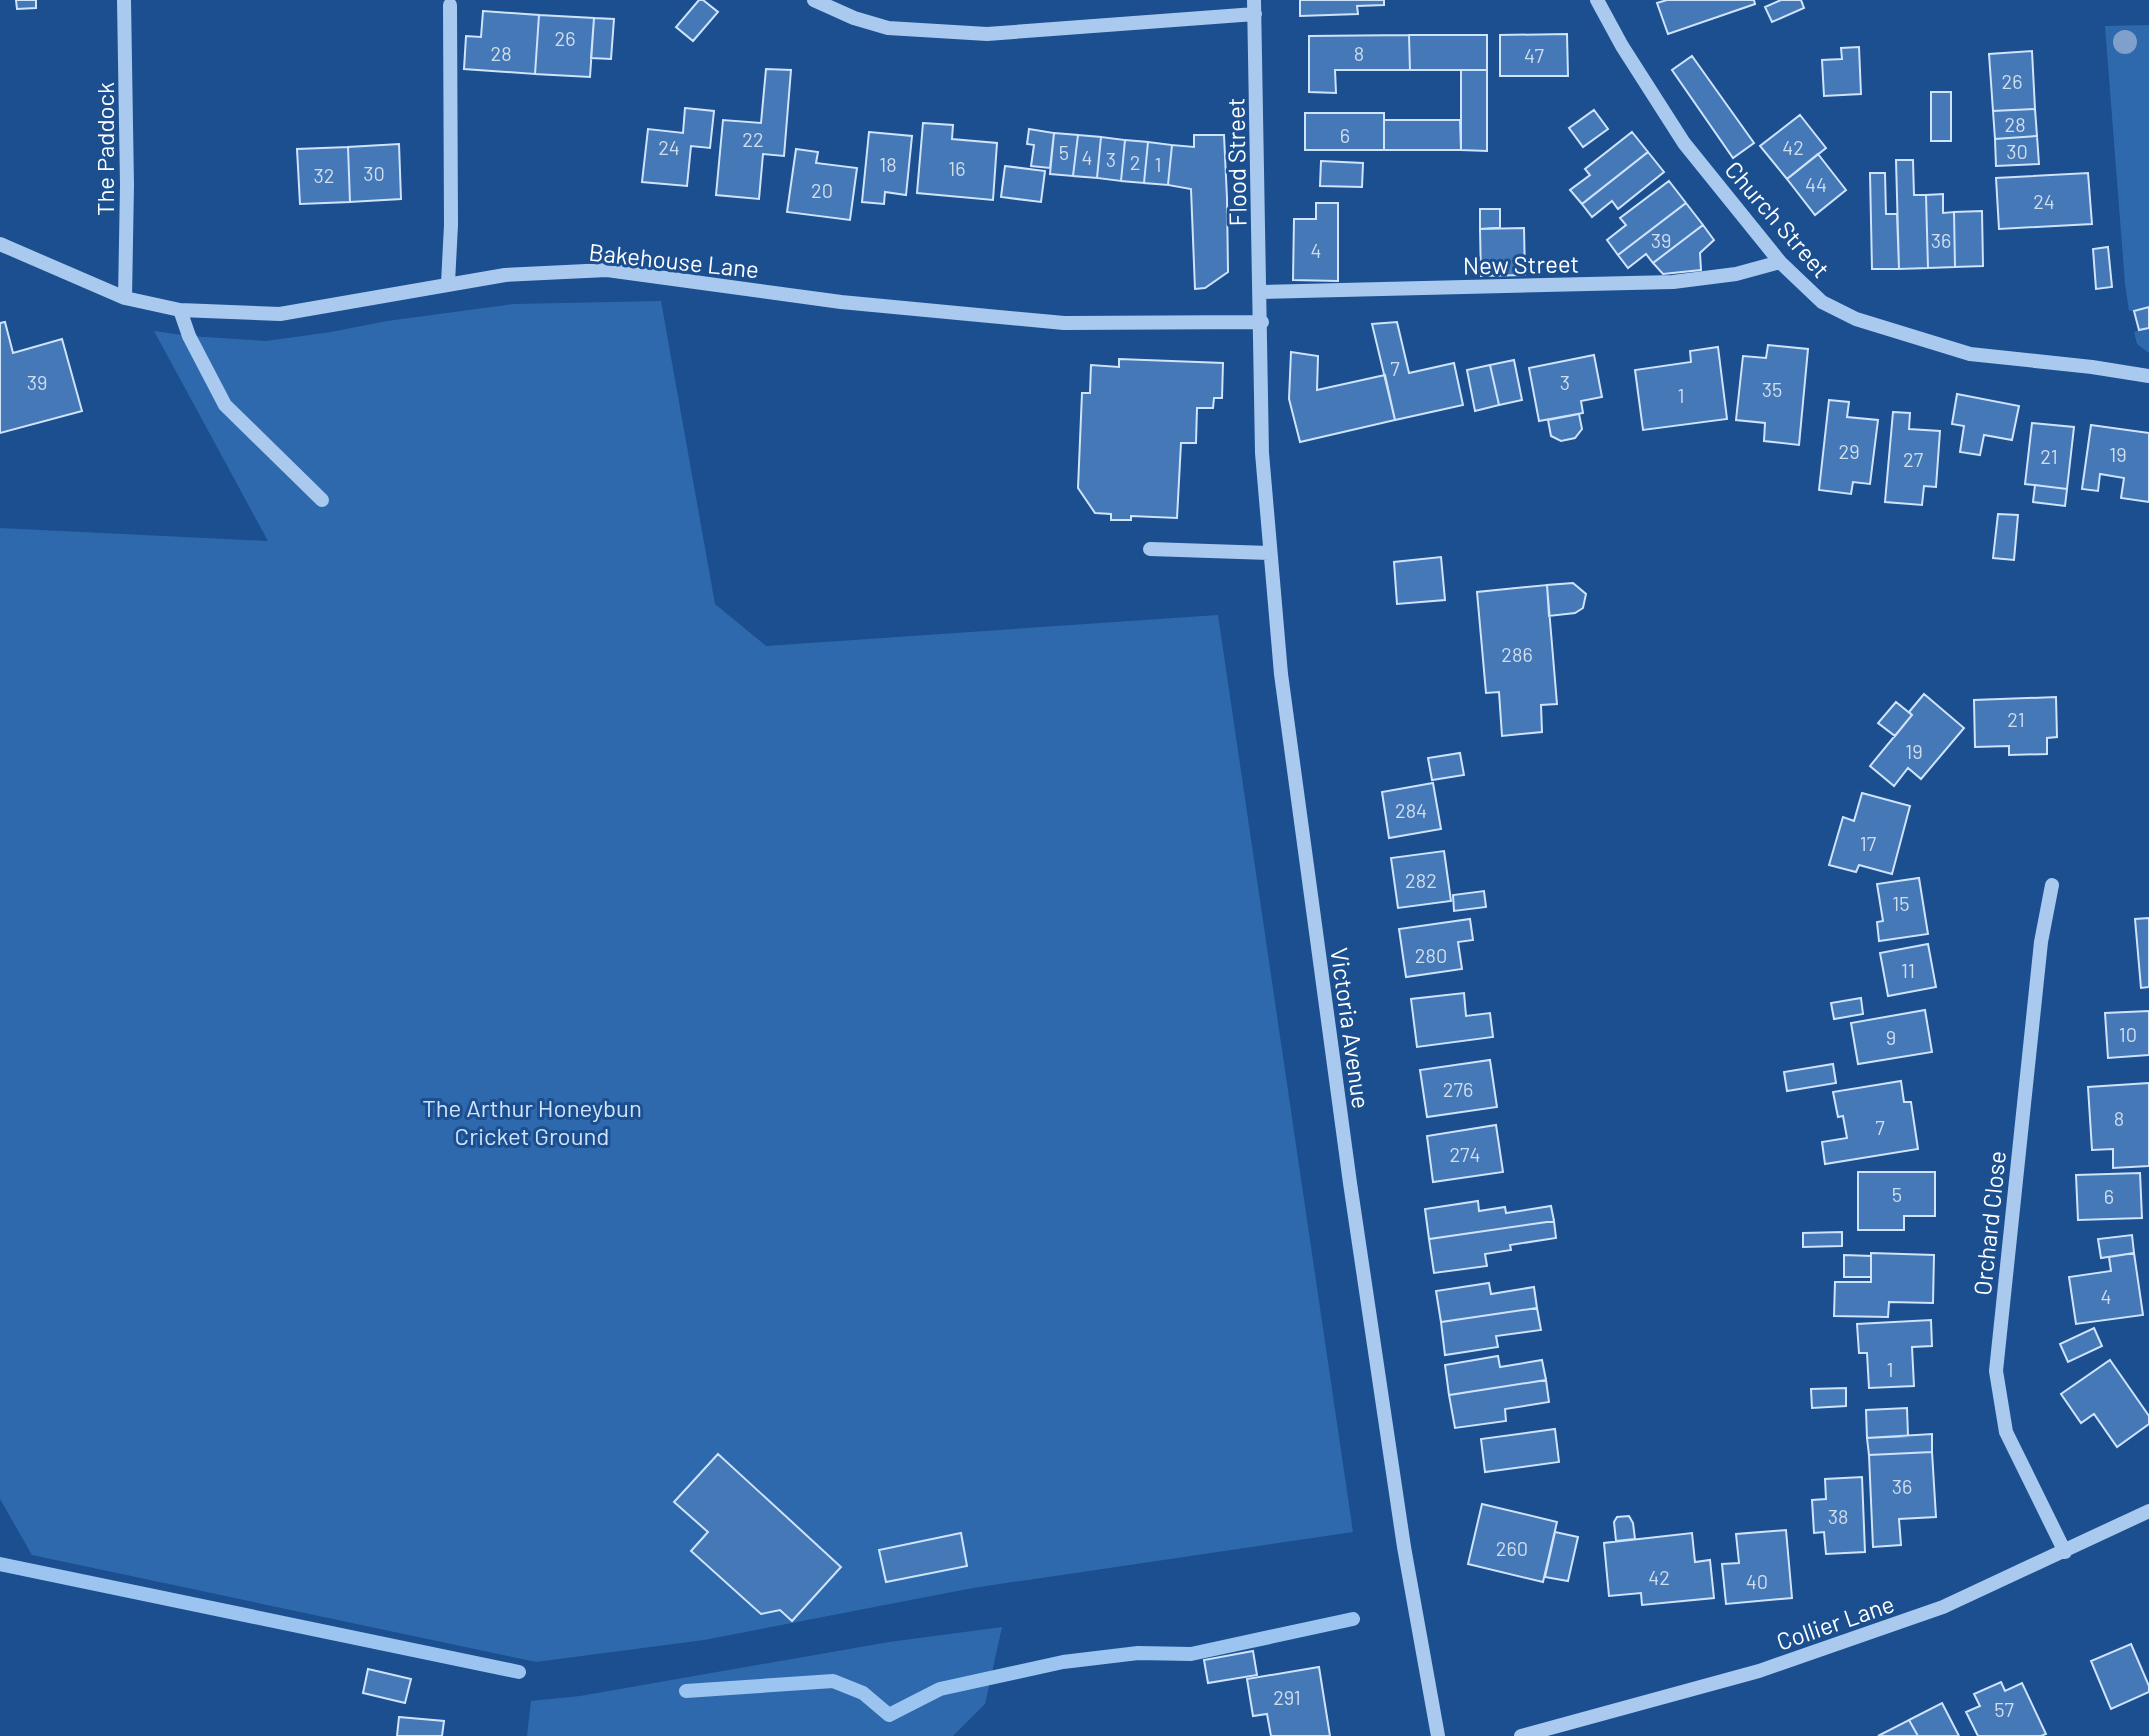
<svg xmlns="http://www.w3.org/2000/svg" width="2149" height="1736" font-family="Barlow,sans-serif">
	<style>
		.green { fill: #2e69ad }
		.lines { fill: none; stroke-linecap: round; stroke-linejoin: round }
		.stream { stroke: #9cc4f0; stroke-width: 14 }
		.building { fill: #4478b7; stroke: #cfe3fa; stroke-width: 2 }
		.minor { stroke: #a9c9ee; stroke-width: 14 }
		.tree { fill: #7ea0ca }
		.labels { text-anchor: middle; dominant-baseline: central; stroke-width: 6; stroke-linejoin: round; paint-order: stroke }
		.number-label { font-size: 20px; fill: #d0dded }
		.street-label { font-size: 24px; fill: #fff; stroke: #1b4f8f }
		.park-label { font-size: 24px; fill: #cfe3fa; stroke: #1b4f8f }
	</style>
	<rect width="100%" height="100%" fill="#1b4f8f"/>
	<path class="green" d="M2149 25V353L2137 344 2134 332 2139 330 2134 311H2129L2125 284 2105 26Z
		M661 301 715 604 766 646 1218 615 1353 1532 973 1588 704 1640 536 1662 32 1555 0 1499V528L268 541 154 331 189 336 266 341 331 332 387 321 513 304Z
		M1002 1627 985 1704 953 1736H527L531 1701 580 1696 889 1642Z"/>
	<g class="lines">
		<path class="stream" d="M0 1564 519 1672
			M686 1691 833 1681 863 1693 889 1715 940 1689 1063 1662 1138 1653 1191 1654 1353 1619"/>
	</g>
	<path class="building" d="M16 0H36V8L17 9Z
		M699 0H703L718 12 693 41 676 27Z
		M1300 0H1384V5L1357 6 1358 14 1300 16Z
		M1667 0H1754L1755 4 1668 34 1657 3Z
		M1781 0H1801L1804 8 1772 22 1765 7Z
		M483 11 539 15 535 74 464 69 466 36 481 37Z
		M539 15 594 18 590 77 535 74Z
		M594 18 614 19 611 59 591 58Z
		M1567 34 1568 76H1500V35Z
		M1409 35H1487V70H1410Z
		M1409 35 1410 70H1335L1336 93 1309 92V36Z
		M1859 47 1861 94 1824 96 1822 60 1842 59 1841 48Z
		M2032 51 2035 109 1993 111 1989 54Z
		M1692 56 1754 143 1733 158 1672 70Z
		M766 69 791 70 784 156 763 154 759 199 716 195 723 120 761 123Z
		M1461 70H1487V151L1461 150Z
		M1931 92H1951V141H1931Z
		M685 108 714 111 710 148 691 146 687 186 642 182 648 129 683 133Z
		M2035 109 2037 136 1995 139 1993 111Z
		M1594 110 1608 129 1583 147 1569 128Z
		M1305 113H1384V150H1305Z
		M1800 115 1826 148 1787 179 1760 146Z
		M1384 120H1460L1461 150H1384Z
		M923 123 953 125 952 139 997 143 993 200 917 193Z
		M1029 129 1054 133 1050 168 1031 166 1034 145 1027 144Z
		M869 132 912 136 906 195 885 192 884 204 862 202Z
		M1632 132 1648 152 1582 204 1570 190 1590 175 1585 169Z
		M1054 133 1078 135 1073 176 1050 174Z
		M1078 135 1101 137 1097 178 1073 176Z
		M1194 135H1224L1227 198 1228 272 1205 288 1195 289 1191 189 1168 185 1172 145 1194 147Z
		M2037 136 2039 164 1996 166 1995 139Z
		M1101 137 1125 140 1121 181 1097 178Z
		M1125 140 1148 142 1144 183 1121 181Z
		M1148 142 1172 145 1168 185 1144 183Z
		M399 144 401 199 350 202 348 147Z
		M348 147 350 202 300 204 297 149Z
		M796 149 818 152 816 163 857 168 850 220 787 212Z
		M1648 152 1664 172 1618 209 1612 201 1592 217 1582 204Z
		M1818 154 1846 190 1815 215 1787 179Z
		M1896 160H1913L1914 195H1926L1928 268 1899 269Z
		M1321 161 1363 163 1362 187 1320 186Z
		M1005 166 1045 171 1041 202 1001 197Z
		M1870 173H1885L1886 214H1897L1899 269H1872Z
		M2088 173 2092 224 1999 229 1996 178Z
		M1669 181 1686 203 1618 255 1607 240 1626 225 1620 218Z
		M1943 194V213L1954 212 1955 267 1928 268 1926 195Z
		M1316 203H1338V281L1293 280 1294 219H1316Z
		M1686 203 1703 225 1653 263 1646 254 1628 268 1618 255Z
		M1480 209H1500V228L1480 229Z
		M1982 211 1983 266 1955 267 1954 212Z
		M1703 225 1714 240 1700 253 1701 270 1663 274 1653 263Z
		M1524 228 1525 275 1481 276 1480 229Z
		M2108 247 2112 287 2096 289 2093 249Z
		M2149 307V328L2139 330 2134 311Z
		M5 322 13 353 62 339 82 411 0 433V323Z
		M1397 322 1409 373 1454 363 1463 405 1395 420 1372 324Z
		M1768 345 1808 349 1799 445 1764 441 1765 423 1736 420 1743 356 1766 358Z
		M1718 347 1727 419 1643 430 1635 370 1691 362 1690 351Z
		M1291 352 1318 356 1317 390 1385 375 1395 420 1300 442 1289 399Z
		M1594 355 1602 397 1581 401 1583 413 1539 421 1529 368Z
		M1119 359 1223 363 1222 398H1214L1213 408H1197L1196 443H1181L1177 518 1131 516V520H1111V514L1095 513 1078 488 1082 393H1090L1091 365 1119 367Z
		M1514 360 1522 400 1499 405 1490 365Z
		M1490 365 1499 405 1475 411 1467 370Z
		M1957 394 2019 406 2012 440 1984 435 1980 455 1960 452 1964 426 1952 424Z
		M1829 400 1849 402 1847 417 1878 420 1870 484 1853 482 1851 494 1819 490Z
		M1893 412 1910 413 1909 429 1940 431 1936 487 1924 486 1922 505 1885 502Z
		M1579 414 1582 429 1575 438 1561 441 1551 436 1548 420Z
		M2032 423 2074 427 2067 489 2025 484Z
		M2091 425 2149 433V502L2121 498 2124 478 2100 474 2098 491 2082 489Z
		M2035 485 2067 489 2065 506 2033 502Z
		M1998 514 2018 515 2014 560 1993 558Z
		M1441 557 1445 600 1397 604 1394 562Z
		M1573 583 1586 594 1583 608 1575 613 1549 616 1547 585Z
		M1547 585 1557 704 1541 705 1542 732 1502 736 1499 692 1486 693 1477 592Z
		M1924 694 1964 728 1921 779 1908 768 1894 786 1870 766 1912 715 1909 712Z
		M2056 697 2057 737 2047 738V754L2009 755V746L1975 747 1974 700Z
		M1896 702 1912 715 1895 736 1878 723Z
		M1460 753 1464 775 1432 780 1428 758Z
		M1433 783 1441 829 1389 838 1382 792Z
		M1862 793 1910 806 1892 874 1859 865 1856 872 1829 865 1843 817 1854 821Z
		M1444 851 1451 901 1398 908 1391 858Z
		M1919 878 1928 934 1879 941 1877 922 1883 921 1877 884Z
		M1484 891 1486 907 1454 911 1453 895Z
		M2149 918V987L2141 988 2135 919Z
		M1470 919 1473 940 1458 942 1462 969 1406 977 1399 929Z
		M1928 944 1936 987 1888 996 1880 953Z
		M1464 993 1466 1016 1490 1013 1493 1037 1417 1047 1411 999Z
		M1861 998 1863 1014 1834 1019 1831 1003Z
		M1925 1010 1932 1052 1858 1064 1851 1023Z
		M2149 1011V1055L2108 1058 2105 1013Z
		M1490 1060 1497 1107 1427 1117 1420 1070Z
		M1833 1064 1836 1083 1787 1091 1784 1072Z
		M1901 1081 1904 1102H1911L1918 1149 1825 1164 1822 1142 1847 1138 1843 1116 1838 1117 1833 1092Z
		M2149 1083V1166L2113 1168V1149L2092 1150 2088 1087Z
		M1496 1125 1503 1172 1433 1182 1427 1136Z
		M1858 1172H1935V1216H1904V1230H1858Z
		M2140 1173 2142 1218 2078 1220 2076 1175Z
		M1478 1201 1479 1211 1505 1207 1506 1213 1551 1206 1554 1221 1429 1239 1425 1209Z
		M1554 1221 1556 1238 1510 1245 1511 1250 1485 1254 1487 1266 1434 1273 1429 1239Z
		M1842 1232V1246L1803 1247V1233Z
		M2132 1235 2134 1253 2101 1258 2098 1239Z
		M1871 1253 1934 1255 1933 1303 1889 1302 1888 1317 1834 1316 1835 1282H1871Z
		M2134 1253 2143 1315 2076 1324 2069 1277 2111 1271 2109 1257Z
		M1844 1255 1871 1256V1277H1844Z
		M1489 1283 1491 1294 1534 1287 1537 1308 1441 1322 1436 1291Z
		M1537 1308 1541 1330 1496 1336 1498 1347 1445 1355 1441 1322Z
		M1931 1320 1932 1346 1912 1347 1914 1386 1869 1388 1867 1353H1859L1857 1324Z
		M2094 1328 2102 1346 2068 1362 2060 1344Z
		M1498 1356 1500 1367 1542 1360 1546 1380 1449 1395 1445 1365Z
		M2110 1360 2149 1416V1424L2117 1447 2094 1414 2081 1423 2061 1394Z
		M1546 1380 1549 1402 1505 1409 1506 1421 1455 1428 1449 1395Z
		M1846 1388V1406L1812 1408 1811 1389Z
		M1907 1408 1908 1436 1867 1438 1866 1410Z
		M1555 1429 1559 1462 1485 1472 1481 1439Z
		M1932 1434V1452L1869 1455 1867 1438Z
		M1932 1452 1936 1517 1899 1519 1901 1545 1873 1547 1869 1455Z
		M718 1454 841 1567 792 1621 780 1610 761 1614 691 1551 708 1532 674 1502Z
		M1862 1477 1865 1552 1826 1554 1824 1532 1814 1533 1812 1500 1826 1499 1825 1479Z
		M1482 1504 1557 1522 1543 1582 1468 1564Z
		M1629 1516 1633 1523 1635 1539 1616 1541 1614 1522 1617 1517Z
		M1786 1530 1792 1598 1726 1604 1722 1564 1739 1563 1736 1534Z
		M1555 1532 1578 1537 1568 1581 1545 1577Z
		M961 1533 967 1566 886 1582 879 1550Z
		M1692 1533 1695 1562 1710 1560 1714 1598 1642 1605 1641 1593 1609 1596 1604 1543Z
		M2131 1644 2149 1686V1692L2111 1709 2091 1661Z
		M1253 1651 1257 1675 1208 1683 1204 1660Z
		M1319 1667 1330 1736H1271L1267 1714 1253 1716 1247 1679Z
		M368 1669 411 1679 405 1703 363 1693Z
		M2001 1682 2005 1691 2022 1683 2046 1734 2041 1736H1978L1966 1712 1980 1706 1974 1694Z
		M1942 1703 1959 1736H1918L1909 1720Z
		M399 1717 444 1721 442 1736H397Z
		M1909 1720 1918 1736H1878Z"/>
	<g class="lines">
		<path class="minor" d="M124 0 127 185 125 298
			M814 0 854 18 888 28 987 34 1255 14
			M1254 0 1262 453 1281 674 1350 1183 1404 1547 1438 1736
			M1597 0 1622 46 1684 143 1780 262 1822 302 1856 319 1970 354 2092 367 2149 376
			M0 244 125 298 180 310 280 314 505 275 607 270 841 302 1064 323 1262 322
			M448 283 451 225 450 5
			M1261 292 1673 282 1736 274 1780 262
			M180 310 189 336 225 405 322 500
			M1150 549 1269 553
			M2052 885 2041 942 1996 1371 2006 1432 2065 1552
			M1521 1736 1759 1671 1943 1607 2149 1511"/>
	</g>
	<circle class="tree" cx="2125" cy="42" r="12"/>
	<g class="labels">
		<g class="number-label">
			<text x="565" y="38">26</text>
			<text x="501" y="53">28</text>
			<text x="1359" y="53">8</text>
			<text x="1534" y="55">47</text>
			<text x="2012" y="81">26</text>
			<text x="2015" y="124">28</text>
			<text x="1345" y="135">6</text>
			<text x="753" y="139">22</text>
			<text x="669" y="147">24</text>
			<text x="1793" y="147">42</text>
			<text x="2017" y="151">30</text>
			<text x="1064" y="152">5</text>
			<text x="1087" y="157">4</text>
			<text x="1111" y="159">3</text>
			<text x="1135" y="162">2</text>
			<text x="888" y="164">18</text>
			<text x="1158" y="164">1</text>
			<text x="957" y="168">16</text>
			<text x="374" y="173">30</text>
			<text x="324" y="175">32</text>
			<text x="1816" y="184">44</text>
			<text x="822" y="190">20</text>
			<text x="2044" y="201">24</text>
			<text x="1661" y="240">39</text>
			<text x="1941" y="240">36</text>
			<text x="1316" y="250">4</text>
			<text x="1395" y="368">7</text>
			<text x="37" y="382">39</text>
			<text x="1565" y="382">3</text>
			<text x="1772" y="389">35</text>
			<text x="1681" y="395">1</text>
			<text x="1849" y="451">29</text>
			<text x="2118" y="454">19</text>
			<text x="2049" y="456">21</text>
			<text x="1913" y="459">27</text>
			<text x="1517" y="654">286</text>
			<text x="2016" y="719">21</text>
			<text x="1914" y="751">19</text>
			<text x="1411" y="810">284</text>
			<text x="1868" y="843">17</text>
			<text x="1421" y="880">282</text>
			<text x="1901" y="903">15</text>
			<text x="1431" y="955">280</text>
			<text x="1908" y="970">11</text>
			<text x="2128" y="1034">10</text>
			<text x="1891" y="1037">9</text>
			<text x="1458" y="1089">276</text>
			<text x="2119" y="1118">8</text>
			<text x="1880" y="1127">7</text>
			<text x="1465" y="1154">274</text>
			<text x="1897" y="1194">5</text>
			<text x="2109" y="1196">6</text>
			<text x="2106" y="1296">4</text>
			<text x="1890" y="1369">1</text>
			<text x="1902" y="1486">36</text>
			<text x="1838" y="1516">38</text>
			<text x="1512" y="1548">260</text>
			<text x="1659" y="1577">42</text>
			<text x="1757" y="1581">40</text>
			<text x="1287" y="1697">291</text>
			<text x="2004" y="1709">57</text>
		</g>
		<g class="street-label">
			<text transform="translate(104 149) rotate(-90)">The Paddock</text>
			<text transform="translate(1236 162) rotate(-91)">Flood Street</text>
			<text transform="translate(1778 219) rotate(49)">Church Street</text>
			<text transform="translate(674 260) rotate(6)">Bakehouse Lane</text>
			<text transform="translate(1521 264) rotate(-1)">New Street</text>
			<text transform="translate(1351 1028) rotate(82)">Victoria Avenue</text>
			<text transform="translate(1989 1223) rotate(-84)">Orchard Close</text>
			<text transform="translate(1835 1622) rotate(-19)">Collier Lane</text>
		</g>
		<g class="park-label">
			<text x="532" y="1107">The Arthur Honeybun<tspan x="532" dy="28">Cricket Ground</tspan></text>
		</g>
	</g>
</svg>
